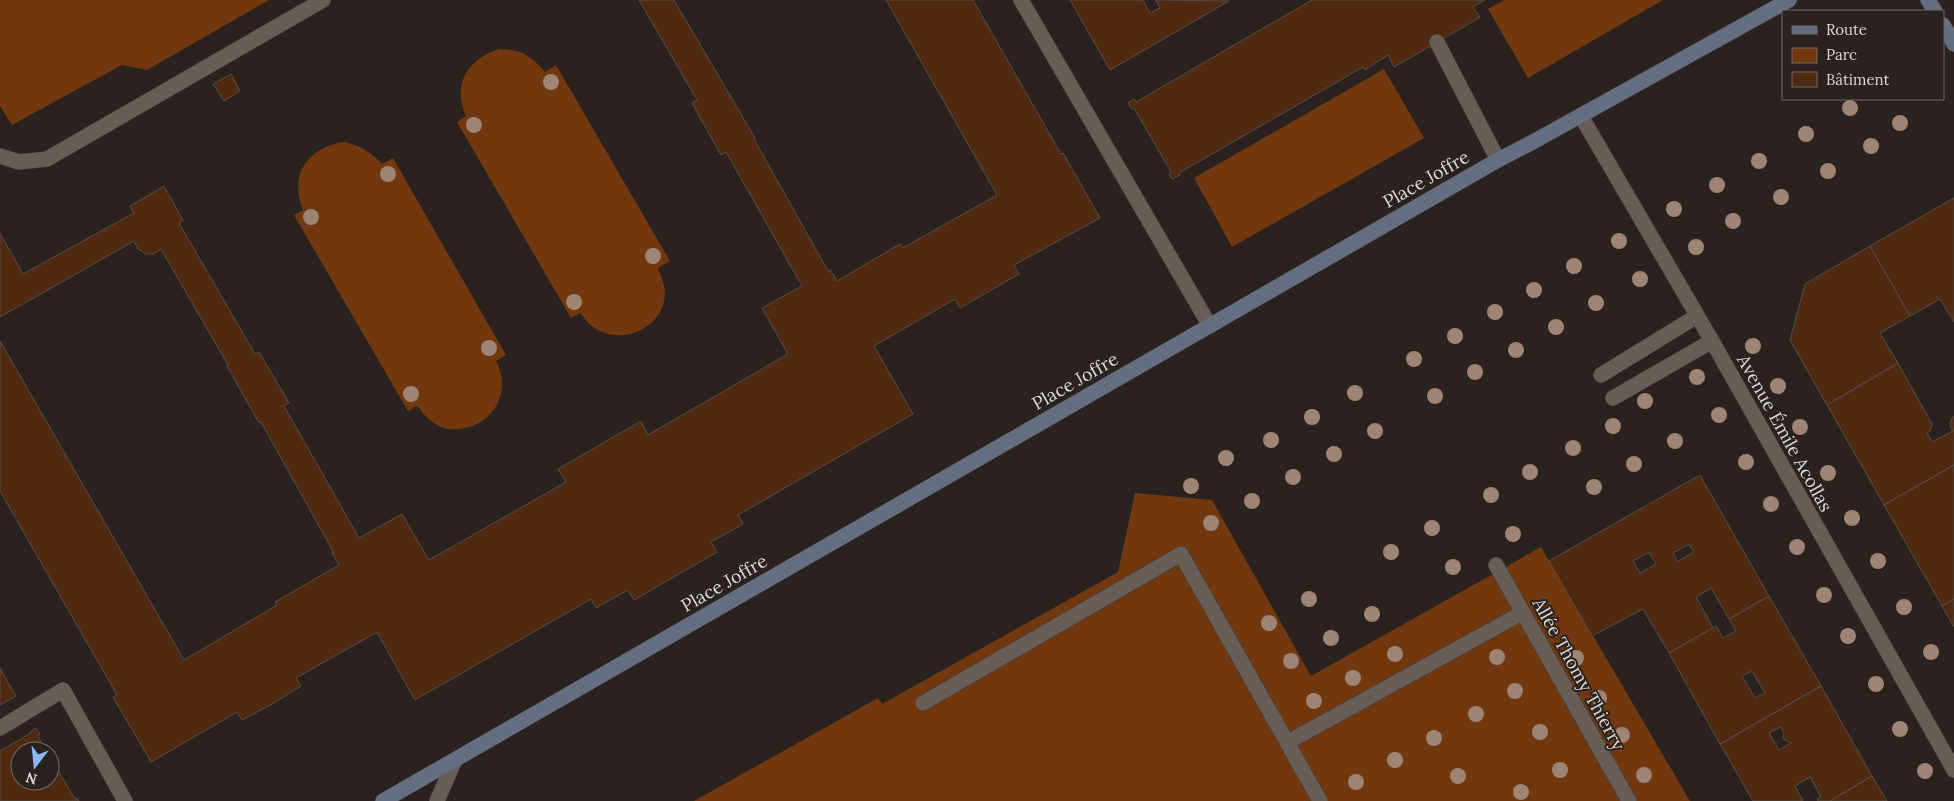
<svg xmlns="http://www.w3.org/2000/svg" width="1954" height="801" font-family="Lora,serif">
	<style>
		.green { fill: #71380f }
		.building { fill: #4f2910; stroke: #554d48; fill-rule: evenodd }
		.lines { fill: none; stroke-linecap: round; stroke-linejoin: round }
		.lane-casing { stroke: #423d39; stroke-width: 16 }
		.street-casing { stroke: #423d39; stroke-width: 16 }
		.secondary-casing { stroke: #423d39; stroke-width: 16 }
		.lane { stroke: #665d59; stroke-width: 15 }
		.street { stroke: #665d59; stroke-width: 15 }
		.secondary { stroke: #656d80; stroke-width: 15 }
		.tree { fill: #9e8474 }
		.labels { text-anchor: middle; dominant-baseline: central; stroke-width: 4; stroke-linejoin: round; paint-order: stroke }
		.street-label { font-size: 18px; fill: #dcd7d4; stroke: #29221e }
	</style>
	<rect width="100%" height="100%" fill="#29221e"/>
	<path class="green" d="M0 0H269L147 70 122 65 12 125 0 106Z
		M1504 0H1663L1528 78 1488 9Z
		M499 49C520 49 531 55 545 72L556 65 670 261 658 268C661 277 665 285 665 294 663 329 621 347 593 327 588 324 584 317 580 313L571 318 457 122 466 116C452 85 467 59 499 49Z
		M1384 69 1424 138 1232 247 1194 178Z
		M344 142C361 146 370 151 382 164L393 158 506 355 496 361C513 391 493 426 459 429 452 430 443 429 437 425 428 420 423 413 417 406L408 411 294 215 303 210C289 174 307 148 344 142Z
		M1135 493 1212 500 1311 676 1541 547 1690 801H694L878 698 882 704 1118 572Z"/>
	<path class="building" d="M639 0H674L755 138 754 139 828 271 830 270 837 281 900 244 903 248 997 195 886 0H973L1061 154 1063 153 1100 218 1014 265 1019 274 960 308 955 299 874 346 913 414 738 515 743 524 711 542 717 552 634 600 628 590 596 608 591 599 415 700 377 632 296 678 301 686 272 704 242 720 237 712 151 762 113 697 117 695 0 491V341L184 660 277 605 275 602 339 565 332 553H334L261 422 259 423 227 366 228 365 161 249 154 254H146L138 249 134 241 0 317V233L23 274 134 213 130 206 164 186 183 220 179 223 255 354 259 352 289 403 284 406 359 538 402 514 429 560 566 482 558 469 641 421 648 435 788 354 762 308 802 286 726 152 721 155 692 103 697 100Z
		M1070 0H1143L1150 13 1160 8 1156 0 1229 1 1110 70Z
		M1312 0H1485L1473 7 1480 17 1448 36 1394 67 1388 55 1365 70 1363 67 1179 173 1180 175 1172 179 1169 174 1171 172 1134 108 1132 109 1128 103 1134 99 1136 102Z
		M231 74 240 91 224 101 213 84Z
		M1954 198V322L1940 299 1910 316 1870 246Z
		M1870 246 1910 316 1880 333 1898 363 1827 405 1790 340 1805 284Z
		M1898 363 1932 424 1930 431 1927 433 1932 442 1953 431 1950 425 1952 418 1954 416V465L1884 505 1827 405Z
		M1954 465V599L1942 606 1884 505Z
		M1700 475 1769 596 1729 619 1711 588 1696 597 1713 628 1669 653 1643 609 1592 636 1549 561ZM1689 544 1694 552 1677 562 1673 553ZM1649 552 1656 564 1640 573 1633 561Z
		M1769 596 1821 686 1720 744 1669 653 1716 626 1723 638 1736 631 1729 619ZM1752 671 1765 693 1755 698 1742 676Z
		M1954 599V627L1942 606Z
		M0 668 16 696 0 705Z
		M1821 686 1872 776 1830 801H1818L1817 799 1821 797 1810 777 1795 786 1803 801H1753L1720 744ZM1781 727 1784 732 1783 739 1791 743 1779 750 1769 733Z
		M36 728 40 734 38 736 46 751H20V781H50V757L75 799 77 798 79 801H0V751L31 733 30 732Z
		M1872 776 1887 801H1830Z"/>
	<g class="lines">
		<g class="lane-casing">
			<path id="lane" d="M1021 0 1210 326
				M1437 42 1498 160
				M0 156 19 162 47 159 323 0
				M1601 375 1697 316
				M1613 398 1712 341
				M923 703 1181 554 1320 801
				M0 728 63 690 125 801
				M437 801 455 760"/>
		</g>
		<g class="street-casing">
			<path id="street" d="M1581 116 1712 341 1954 770
				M1496 565 1629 801
				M1288 742 1522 613"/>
		</g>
		<g class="secondary-casing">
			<path id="secondary" d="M1928 0 1935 11
				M1943 25 1954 44
				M383 801 1498 160 1531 143 1789 0"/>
		</g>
		<use href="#lane" class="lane"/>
		<use href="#street" class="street"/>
		<use href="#secondary" class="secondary"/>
	</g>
	<g class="tree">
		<circle cx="551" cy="82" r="8"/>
		<circle cx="1850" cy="108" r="8"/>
		<circle cx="1900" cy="123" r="8"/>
		<circle cx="474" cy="125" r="8"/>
		<circle cx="1806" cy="134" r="8"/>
		<circle cx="1871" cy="146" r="8"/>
		<circle cx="1759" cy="161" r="8"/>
		<circle cx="1828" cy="171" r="8"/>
		<circle cx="388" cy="174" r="8"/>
		<circle cx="1717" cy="185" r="8"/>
		<circle cx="1781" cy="197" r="8"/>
		<circle cx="1674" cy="209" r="8"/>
		<circle cx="311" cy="217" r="8"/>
		<circle cx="1733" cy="221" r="8"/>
		<circle cx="1619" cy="241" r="8"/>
		<circle cx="1696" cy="247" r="8"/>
		<circle cx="653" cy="256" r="8"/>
		<circle cx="1574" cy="266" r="8"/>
		<circle cx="1640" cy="279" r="8"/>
		<circle cx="1534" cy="290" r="8"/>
		<circle cx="574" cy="302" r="8"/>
		<circle cx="1596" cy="303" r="8"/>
		<circle cx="1495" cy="312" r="8"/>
		<circle cx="1556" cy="327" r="8"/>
		<circle cx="1455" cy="336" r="8"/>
		<circle cx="1753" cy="346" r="8"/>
		<circle cx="489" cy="348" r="8"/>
		<circle cx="1516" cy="350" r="8"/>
		<circle cx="1414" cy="359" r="8"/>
		<circle cx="1475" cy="372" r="8"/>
		<circle cx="1697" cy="377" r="8"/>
		<circle cx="1778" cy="386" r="8"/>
		<circle cx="1355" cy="393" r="8"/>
		<circle cx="411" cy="394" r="8"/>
		<circle cx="1435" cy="396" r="8"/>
		<circle cx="1645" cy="401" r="8"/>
		<circle cx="1719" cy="415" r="8"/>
		<circle cx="1312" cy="417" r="8"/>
		<circle cx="1613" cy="426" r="8"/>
		<circle cx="1800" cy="427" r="8"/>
		<circle cx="1375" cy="431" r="8"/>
		<circle cx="1271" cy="440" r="8"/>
		<circle cx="1675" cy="441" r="8"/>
		<circle cx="1573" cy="448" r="8"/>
		<circle cx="1334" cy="454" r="8"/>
		<circle cx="1226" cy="458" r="8"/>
		<circle cx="1746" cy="462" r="8"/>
		<circle cx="1634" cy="464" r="8"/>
		<circle cx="1530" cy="472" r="8"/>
		<circle cx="1828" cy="473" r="8"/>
		<circle cx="1293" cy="477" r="8"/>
		<circle cx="1191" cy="486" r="8"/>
		<circle cx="1594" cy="487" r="8"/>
		<circle cx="1491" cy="495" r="8"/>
		<circle cx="1252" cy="501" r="8"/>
		<circle cx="1771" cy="504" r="8"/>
		<circle cx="1852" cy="518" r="8"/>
		<circle cx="1211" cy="523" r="8"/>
		<circle cx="1432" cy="528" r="8"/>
		<circle cx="1513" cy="534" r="8"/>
		<circle cx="1797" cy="547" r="8"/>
		<circle cx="1391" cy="552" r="8"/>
		<circle cx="1878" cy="561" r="8"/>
		<circle cx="1453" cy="567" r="8"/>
		<circle cx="1824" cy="595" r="8"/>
		<circle cx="1309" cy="599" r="8"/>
		<circle cx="1904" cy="607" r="8"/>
		<circle cx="1372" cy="614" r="8"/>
		<circle cx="1269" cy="623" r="8"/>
		<circle cx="1848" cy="636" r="8"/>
		<circle cx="1331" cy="638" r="8"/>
		<circle cx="1931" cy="652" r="8"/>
		<circle cx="1395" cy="654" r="8"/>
		<circle cx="1497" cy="657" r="8"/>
		<circle cx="1576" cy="658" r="8"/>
		<circle cx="1291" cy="661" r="8"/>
		<circle cx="1353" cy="678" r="8"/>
		<circle cx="1876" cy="684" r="8"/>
		<circle cx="1515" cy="691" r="8"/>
		<circle cx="1599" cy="698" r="8"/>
		<circle cx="1314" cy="701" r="8"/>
		<circle cx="1476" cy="714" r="8"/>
		<circle cx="1900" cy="729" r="8"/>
		<circle cx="1540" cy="732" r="8"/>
		<circle cx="1622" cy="735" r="8"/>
		<circle cx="1434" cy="738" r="8"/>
		<circle cx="1395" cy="760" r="8"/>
		<circle cx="1560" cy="770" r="8"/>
		<circle cx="1925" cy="771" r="8"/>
		<circle cx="1644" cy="775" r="8"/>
		<circle cx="1458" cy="776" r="8"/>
		<circle cx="1356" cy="782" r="8"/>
		<circle cx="1521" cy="792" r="8"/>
	</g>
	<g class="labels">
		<g class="street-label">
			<text transform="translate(1426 179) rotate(-30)">Place Joffre</text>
			<text transform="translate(1075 381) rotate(-30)">Place Joffre</text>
			<text transform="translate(1785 433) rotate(61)">Avenue Émile Acollas</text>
			<text transform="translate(724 583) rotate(-30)">Place Joffre</text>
			<text transform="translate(1579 674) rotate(61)">Allée Thomy Thierry</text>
		</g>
	</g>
	<rect x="1782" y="10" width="162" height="90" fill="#29221e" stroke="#716a67"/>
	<rect x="1792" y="26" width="25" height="8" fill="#656d80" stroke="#716a67"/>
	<text x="1826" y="35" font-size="15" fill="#dcd7d4">Route</text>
	<rect x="1792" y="48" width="25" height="15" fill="#71380f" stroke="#716a67"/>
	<text x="1826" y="60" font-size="15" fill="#dcd7d4">Parc</text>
	<rect x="1792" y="72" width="25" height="15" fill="#4f2910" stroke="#716a67"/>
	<text x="1826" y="85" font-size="15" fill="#dcd7d4">Bâtiment</text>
	<g transform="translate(35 766) rotate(196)"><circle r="24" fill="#29221e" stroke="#716a67"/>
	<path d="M0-4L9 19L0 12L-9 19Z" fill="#8cb9fc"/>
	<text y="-8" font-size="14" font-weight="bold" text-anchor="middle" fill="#dcd7d4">N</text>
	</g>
</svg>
